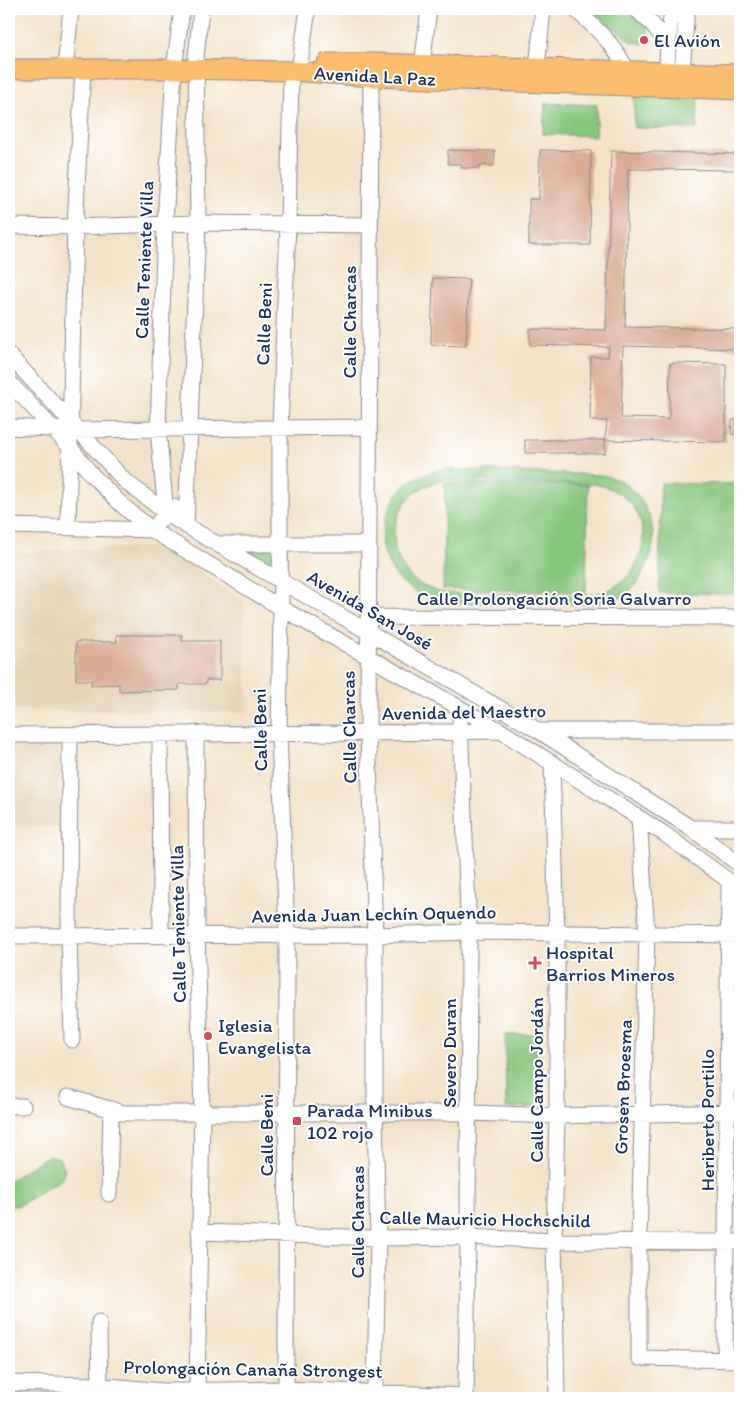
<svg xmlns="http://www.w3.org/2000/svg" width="749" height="1407" font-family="Itim,sans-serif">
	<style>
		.built { fill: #e7d5b8 }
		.green { fill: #87c67d; stroke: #517a6e; fill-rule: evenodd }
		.building { fill: #daad97 }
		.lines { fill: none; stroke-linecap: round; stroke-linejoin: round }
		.minor-casing { stroke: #888994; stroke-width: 17 }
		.major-casing { stroke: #888994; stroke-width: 21 }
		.minor { stroke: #fff; stroke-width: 15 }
		.major { stroke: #fbbd6e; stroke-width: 19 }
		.poi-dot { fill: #d1495b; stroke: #fff; stroke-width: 2 }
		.labels { text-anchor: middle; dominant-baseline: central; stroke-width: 4; stroke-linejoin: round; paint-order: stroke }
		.poi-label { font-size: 19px; fill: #1b2f5e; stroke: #fff; text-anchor: start }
		.street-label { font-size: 19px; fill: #1b2f5e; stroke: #fff }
	</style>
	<rect width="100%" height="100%" fill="#fff"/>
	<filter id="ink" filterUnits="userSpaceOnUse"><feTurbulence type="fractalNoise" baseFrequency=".02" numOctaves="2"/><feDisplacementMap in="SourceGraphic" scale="10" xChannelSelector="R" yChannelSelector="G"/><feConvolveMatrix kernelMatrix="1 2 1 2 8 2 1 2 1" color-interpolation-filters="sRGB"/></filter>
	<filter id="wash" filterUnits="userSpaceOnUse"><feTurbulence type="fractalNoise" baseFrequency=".0096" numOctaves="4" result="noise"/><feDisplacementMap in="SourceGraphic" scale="20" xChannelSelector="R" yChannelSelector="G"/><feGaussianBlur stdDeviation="1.12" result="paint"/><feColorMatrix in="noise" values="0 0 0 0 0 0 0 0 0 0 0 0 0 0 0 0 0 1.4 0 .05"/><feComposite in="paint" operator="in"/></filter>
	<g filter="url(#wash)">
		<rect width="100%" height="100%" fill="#f4e3c9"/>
		<path class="built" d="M163 546 244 602 248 712 9 710V553Z
			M9 744 60 745 59 827H9Z"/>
		<path class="green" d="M590 9H626L648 28C649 35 648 39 642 44L630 41Z
			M634 95 698 96 697 129 634 128Z
			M545 103 597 105 596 136 543 134Z
			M443 469 602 475C609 477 618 479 624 483 653 505 662 540 644 571 640 580 633 589 625 595 614 602 601 603 588 604L441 603C399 590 370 558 388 512 392 501 398 492 407 484 417 476 431 472 443 469ZM446 480 592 484C658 491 662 583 590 595L441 593C429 588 416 584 408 574 386 549 391 511 417 491 425 485 436 483 446 480Z
			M445 483 588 485 586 592 443 589Z
			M661 483 740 484V594L659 593Z
			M242 549 273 550V567Z
			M537 1034V1107L506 1108 505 1035Z
			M49 1155 58 1157 65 1169 63 1178 18 1206H9V1181Z
			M9 1392 85 1394V1397L9 1398Z"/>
		<g id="blocks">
			<path class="building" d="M448 150 495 151 494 166 480 165V168H461L462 164H448Z
				M540 150 591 151 590 245H529V199H539Z
				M611 151 740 154V170L628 169 625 327 740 329V349L623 346 621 418 669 419 670 363 726 364V442L605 440 607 421H590L591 357H608L609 347 530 345V329L606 330Z
				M433 278 469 279 466 346 431 345Z
				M732 420H740V434H731Z
				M525 440H605V453H525Z
				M116 635H182V641H220V680H206V684H179V690L119 691V684L91 685V680H76V642H117Z"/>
		</g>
	</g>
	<g filter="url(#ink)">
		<use href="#blocks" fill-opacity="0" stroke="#888994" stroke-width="1"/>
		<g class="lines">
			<g class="minor-casing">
				<path id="minor" d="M575 9C597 29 621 50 630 79
					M636 9 653 25 668 45 666 82
					M668 45 672 9
					M300 63 308 9
					M371 67 368 733 375 935V1113L378 1238 375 1391
					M537 68 543 9
					M65 69 71 9
					M421 74 429 9
					M681 83 687 9
					M9 226 75 227 198 223 370 225
					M9 355 124 480 166 513 205 537 539 731 691 828 740 865
					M9 382 70 447 92 475 123 506 152 530 281 608 501 731 663 833 740 889
					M9 427 70 430 369 427
					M166 513 158 429 165 224 174 69 182 9
					M9 526 152 530 166 513 174 507
					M186 526 198 223 196 57 201 9
					M68 527 75 227 83 69
					M218 544H369
					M368 617 740 618
					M460 722 469 932 468 1237 466 1398
					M539 731H740
					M160 733 161 936
					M196 733 197 935 202 1113 197 1390
					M9 735 368 733 499 731
					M70 735 69 937 72 1040
					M552 763 557 934V1116L554 1241 557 1398
					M639 818 647 933 639 1241V1358L740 1360
					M691 828H740
					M9 936 375 935 469 932 740 935
					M68 1097 123 1113H469L557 1116 740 1112
					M9 1106H23
					M109 1194 111 1109
					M199 1232 378 1238 468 1237 554 1241 740 1242
					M99 1322 100 1398
					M725 1360 729 881
					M9 1383 99 1385 163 1391 286 1389 466 1396
					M286 1389 287 935 279 734 281 608 280 545V429L288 225 291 71
					M114 1398 139 1395"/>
			</g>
			<g class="major-casing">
				<path id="major" d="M327 63H372L740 74
					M9 69H174L291 71 371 77 740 90"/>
			</g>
			<use href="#minor" class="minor"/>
			<use href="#major" class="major"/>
		</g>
	</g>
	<g class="poi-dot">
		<circle cx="644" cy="40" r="5"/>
		<path d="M532.5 955.5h5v5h5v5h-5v5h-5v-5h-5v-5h5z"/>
		<circle cx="208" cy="1036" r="5"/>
		<rect x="292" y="1116" width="10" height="10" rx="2.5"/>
	</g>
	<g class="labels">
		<g class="poi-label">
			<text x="654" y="40">El Avión</text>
			<text x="546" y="952">Hospital<tspan x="546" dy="22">Barrios Mineros</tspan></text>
			<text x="218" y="1025">Iglesia<tspan x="218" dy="22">Evangelista</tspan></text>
			<text x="307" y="1110">Parada Minibus<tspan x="307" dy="22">102 rojo</tspan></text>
		</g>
		<g class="street-label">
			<text transform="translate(375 76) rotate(3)">Avenida La Paz</text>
			<text transform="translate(144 260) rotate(-88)">Calle Teniente Villa</text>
			<text transform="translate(349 322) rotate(-90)">Calle Charcas</text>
			<text transform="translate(264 324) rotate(-88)">Calle Beni</text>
			<text x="554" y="598">Calle Prolongación Soria Galvarro</text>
			<text transform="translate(370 610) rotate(30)">Avenida San José</text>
			<text transform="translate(464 712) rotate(-1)">Avenida del Maestro</text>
			<text transform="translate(349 727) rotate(-91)">Calle Charcas</text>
			<text transform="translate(260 730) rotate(-91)">Calle Beni</text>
			<text transform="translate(374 914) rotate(-1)">Avenida Juan Lechín Oquendo</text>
			<text transform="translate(178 924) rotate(-91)">Calle Teniente Villa</text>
			<text transform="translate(449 1053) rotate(-90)">Severo Duran</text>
			<text transform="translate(536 1080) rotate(-90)">Calle Campo Jordán</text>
			<text transform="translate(623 1087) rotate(-88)">Grosen Broesma</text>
			<text transform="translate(707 1120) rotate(-90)">Heriberto Portillo</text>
			<text transform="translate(266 1135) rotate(-90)">Calle Beni</text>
			<text transform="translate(485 1219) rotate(1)">Calle Mauricio Hochschild</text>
			<text transform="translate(357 1222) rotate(-90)">Calle Charcas</text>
			<text transform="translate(253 1369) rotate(1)">Prolongación Canaña Strongest</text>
		</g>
	</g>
	<rect width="749" height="1407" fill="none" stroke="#fff" stroke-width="30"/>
</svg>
